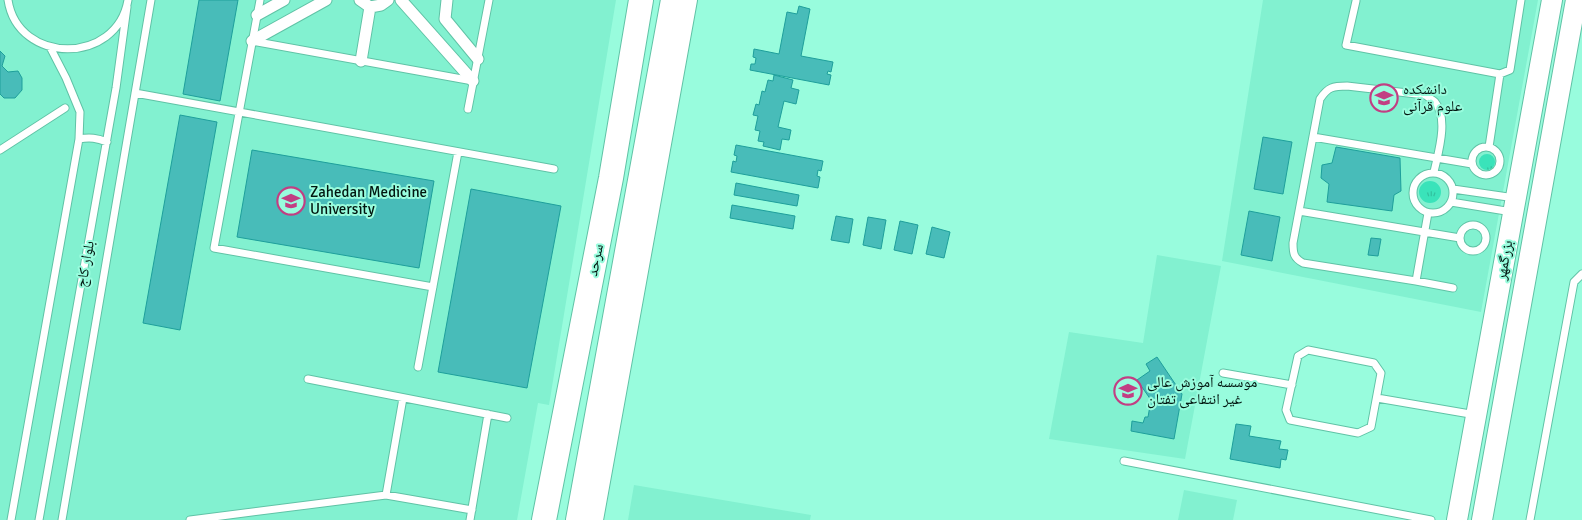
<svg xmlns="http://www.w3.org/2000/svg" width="1582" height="520" font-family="Signika,'Noto Naskh Arabic',sans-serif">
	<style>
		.built { fill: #82f1d0 }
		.grass { fill: url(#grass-tufts) }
		.building { fill: #48bcb9; stroke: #1e9f9b }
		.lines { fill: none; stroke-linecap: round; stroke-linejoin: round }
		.service-casing { stroke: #60c3a6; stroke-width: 9 }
		.pedestrian-casing { stroke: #60c3a6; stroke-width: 13 }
		.minor-casing { stroke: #60c3a6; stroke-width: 16 }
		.secondary-casing { stroke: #60c3a6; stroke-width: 22 }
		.trunk-casing { stroke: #60c3a6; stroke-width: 26 }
		.service { stroke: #fff; stroke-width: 7 }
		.pedestrian { stroke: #fff; stroke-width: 11 }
		.minor { stroke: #fff; stroke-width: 14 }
		.secondary { stroke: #fff; stroke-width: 20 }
		.trunk { stroke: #fff; stroke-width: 24 }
		.labels { text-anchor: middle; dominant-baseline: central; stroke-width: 4; stroke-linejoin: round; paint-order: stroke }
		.poi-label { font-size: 15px; fill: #021610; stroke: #98fcdd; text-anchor: start }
		.street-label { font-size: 15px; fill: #021610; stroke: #98fcdd }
	</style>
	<defs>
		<pattern id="grass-tufts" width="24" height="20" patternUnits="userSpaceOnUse" patternTransform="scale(1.25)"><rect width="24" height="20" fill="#3ae3ba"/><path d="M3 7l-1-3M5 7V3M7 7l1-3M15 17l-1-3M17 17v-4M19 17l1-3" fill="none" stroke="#31c29f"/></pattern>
	</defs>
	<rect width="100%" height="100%" fill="#98fcdd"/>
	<path class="built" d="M0 0H616L549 405 538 403 517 520H0Z
		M1263 0H1538L1481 312 1222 261Z
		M1157 255 1221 266 1185 459 1049 439 1069 332 1143 343Z
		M634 485 811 515 810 520H628Z
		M1184 490 1237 500 1233 520H1178Z"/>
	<path class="grass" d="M1479 162a8 8 0 1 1 16 0a8 8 0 1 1-16 0Z
		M1419 192a11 11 0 1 1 22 0a11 11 0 1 1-22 0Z"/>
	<path class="building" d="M199 0H238L220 101 183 94Z
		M799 6 810 9 801 56 833 62 831 72 828 71 827 74 831 75 829 85 750 70 751 64H755L756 58 753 57 754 49 779 54 787 12 797 14Z
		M0 51 5 56 2 66 8 72 18 71 22 78V90L15 98H4L0 94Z
		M774 75 793 80 791 88 799 90 796 104 784 101 778 127 791 130 789 140 782 139 780 150 763 146 764 142 758 141 760 131 755 130 758 116 753 115 756 104 759 105 762 91 765 92 768 80 773 81Z
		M180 115 217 122 180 330 143 323Z
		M1263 137 1292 142 1283 194 1254 189Z
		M736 145 823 161 821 171 818 170 817 176 820 177 818 188 731 172 733 161 736 162 737 156 734 155Z
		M1336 147 1400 158 1401 191 1394 195 1392 211 1327 202 1329 184 1321 178 1322 165 1332 163Z
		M252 150 434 181 419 268 237 237Z
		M736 183 799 195 797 206 734 195Z
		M471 189 561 206 527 388 438 372Z
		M732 205 795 216 793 229 730 218Z
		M1249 211 1280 217 1272 261 1241 255Z
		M836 216 853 219 849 243 831 240Z
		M868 217 886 220 881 249 863 245Z
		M900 221 918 225 912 254 894 250Z
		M932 227 950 232 944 258 926 254Z
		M1371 238 1381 239 1378 256 1368 255Z
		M1157 357 1182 394 1174 439 1131 431 1132 421 1143 423 1145 417H1148L1151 400 1137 380 1150 371 1146 364Z
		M1236 424 1251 426 1249 436 1281 441 1279 449 1288 450 1286 460 1281 459 1280 468 1230 459Z"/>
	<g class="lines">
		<g class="service-casing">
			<path id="service" d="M8 0C18 65 117 65 128 0
				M260 0 214 248 433 287
				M1356 1 1346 45 1500 74 1510 70 1521 0
				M252 41 473 81
				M135 93 554 169
				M468 109 489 0
				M1313 137 1472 164
				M79 139C90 137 97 138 107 142
				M1472 161a14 14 0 1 1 28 0a14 14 0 1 1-28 0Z
				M1489 147 1500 74
				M0 150 65 108
				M1434 172C1438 153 1449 119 1435 102 1433 100 1429 98 1425 95L1347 86C1333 86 1328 87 1320 99L1293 243C1293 254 1294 258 1303 263L1416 281 1453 288
				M1413 193a20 20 0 1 1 40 0a20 20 0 1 1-40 0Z
				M1453 189 1515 198
				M1451 202 1512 212
				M1299 211 1460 238
				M1460 238a13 13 0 1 1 26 0a13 13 0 1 1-26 0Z
				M1416 281 1428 213
				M1308 350 1374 363 1381 373 1371 427 1358 433 1290 420 1286 410 1298 356Z
				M418 367 458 152
				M1223 373 1292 385
				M308 379 507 418
				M1377 398 1476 415
				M1124 461 1431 520
				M386 495 403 398
				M11 520 79 139 80 112 66 78 50 47
				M39 520 116 88 127 7
				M62 520 151 0
				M190 520 386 495 472 510
				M470 520 488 414
				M1530 520 1574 282 1582 274"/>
		</g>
		<g class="pedestrian-casing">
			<path id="pedestrian" d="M360 0 370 7 381 5 388 0
				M401 0 473 81
				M447 0 445 19 478 59
				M257 15 284 0
				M252 41 326 0
				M361 61 370 7"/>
		</g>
		<g class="minor-casing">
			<path id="minor" d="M596 520 690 0"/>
		</g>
		<g class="secondary-casing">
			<path id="secondary" d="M1457 520 1552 0
				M1482 520 1576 0"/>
		</g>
		<g class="trunk-casing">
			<path id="trunk" d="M544 520 611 178 641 0
				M578 520 673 0"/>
		</g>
		<use href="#service" class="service"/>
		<use href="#pedestrian" class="pedestrian"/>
		<use href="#minor" class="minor"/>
		<use href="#secondary" class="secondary"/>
		<use href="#trunk" class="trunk"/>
	</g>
	<defs>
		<g id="university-ring" transform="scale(1.4375)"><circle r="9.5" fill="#98fcdd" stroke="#c23e83" stroke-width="1.5"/><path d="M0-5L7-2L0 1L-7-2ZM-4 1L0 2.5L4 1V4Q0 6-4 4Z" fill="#c23e83"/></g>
	</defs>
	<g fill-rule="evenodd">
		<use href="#university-ring" x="1384" y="98"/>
		<use href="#university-ring" x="291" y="201"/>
		<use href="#university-ring" x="1128" y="391"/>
	</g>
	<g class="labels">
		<g class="poi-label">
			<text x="1403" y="89">دانشکده<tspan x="1403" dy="17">علوم قرآنی</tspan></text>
			<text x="310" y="192">Zahedan Medicine<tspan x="310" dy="17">University</tspan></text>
			<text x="1147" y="382">موسسه آموزش عالی<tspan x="1147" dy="17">غیر انتفاعی تفتان</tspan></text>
		</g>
		<g class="street-label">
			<text transform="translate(595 260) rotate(-79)">سرحد</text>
			<text transform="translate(1504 260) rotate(-80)">بزرگمهر</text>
			<text transform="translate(85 264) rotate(-80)">بلوار کاج</text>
		</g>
	</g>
</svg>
